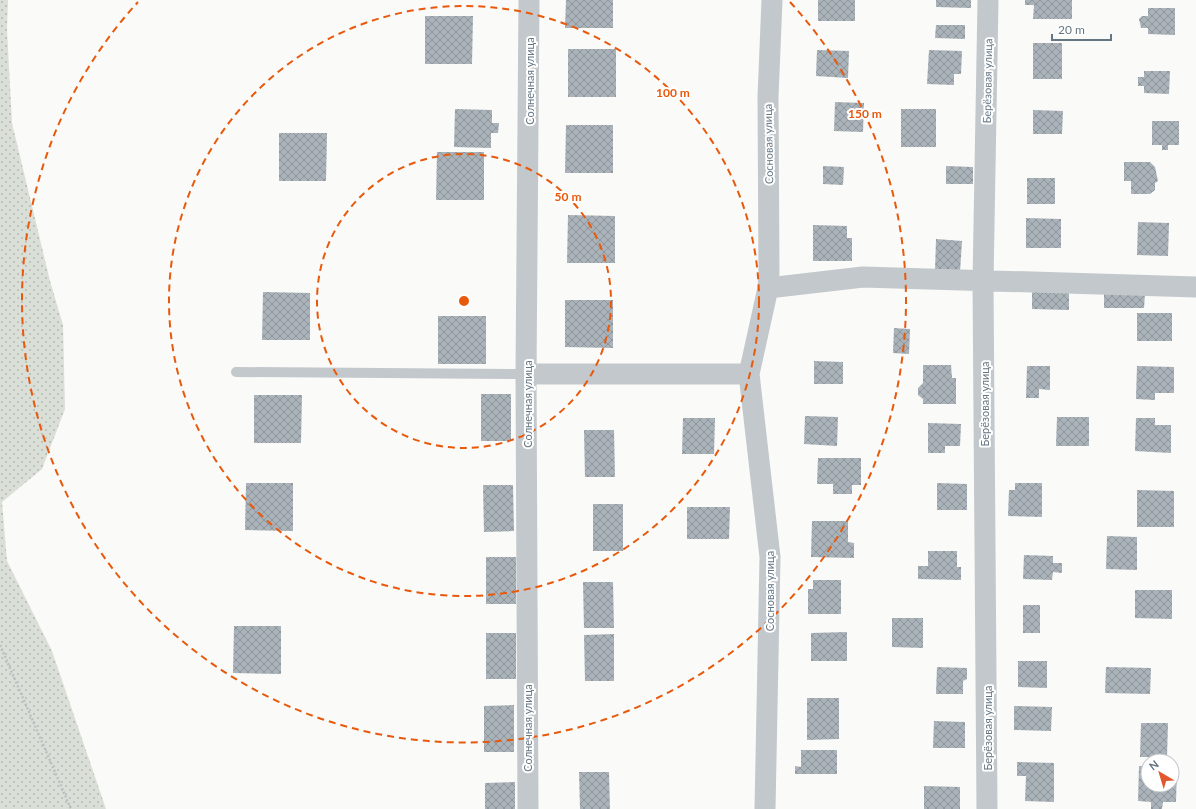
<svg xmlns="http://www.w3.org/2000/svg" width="1196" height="809" font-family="Lato,sans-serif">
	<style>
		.grass { fill: url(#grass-dots) }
		.building { fill: url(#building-cross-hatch) }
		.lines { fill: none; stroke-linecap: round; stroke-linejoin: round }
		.path { stroke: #bbbfc2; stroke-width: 2.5; stroke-dasharray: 2 2; stroke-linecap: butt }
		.service { stroke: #c3c8cc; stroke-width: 10 }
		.minor { stroke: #c3c8cc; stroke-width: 21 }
		.ring { fill: none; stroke: #e8590c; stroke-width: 2; stroke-dasharray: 7 5 }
		.labels { text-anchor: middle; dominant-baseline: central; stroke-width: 4; stroke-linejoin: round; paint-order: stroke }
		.street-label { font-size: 11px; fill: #657683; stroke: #fff }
		.centre { fill: #e8590c; stroke: #fff; stroke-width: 2 }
		.ring-label { font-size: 12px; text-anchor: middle; font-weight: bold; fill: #e8590c; stroke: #fff; stroke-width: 4; stroke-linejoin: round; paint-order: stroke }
	</style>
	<defs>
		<pattern id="grass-dots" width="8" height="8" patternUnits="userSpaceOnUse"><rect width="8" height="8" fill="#dadfd7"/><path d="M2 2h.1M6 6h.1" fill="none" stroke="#b4b9b4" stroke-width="1.8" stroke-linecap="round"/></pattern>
		<pattern id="building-cross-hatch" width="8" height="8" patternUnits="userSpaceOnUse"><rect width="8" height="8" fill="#aab3b9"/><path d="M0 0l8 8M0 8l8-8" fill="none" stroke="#8e969c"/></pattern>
	</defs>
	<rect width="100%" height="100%" fill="#fafaf8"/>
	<path class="grass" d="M0 0H8L7 30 12 123 50 281 63 325 65 409 42 469 2 502 7 561 52 651 106 809H0Z"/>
	<path class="building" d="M566 0H613V28H565Z
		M818 0H855V21H818Z
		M936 0H971V8L936 7Z
		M1025 0H1072V19H1033L1034 5H1025Z
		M1148 8H1175V35L1148 34V28H1141L1139 19 1142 16H1148Z
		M425 16H473L472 64H425Z
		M936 25H965V39L935 38Z
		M1033 43H1062V79H1033Z
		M568 49H616V97H568Z
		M817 50 849 51 848 78 816 76Z
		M929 50 962 51 961 74H954V85L927 84Z
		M1144 71H1170L1169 94 1144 93V86H1138V77H1144Z
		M835 102 864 103 863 132 834 131Z
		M455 109 492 110V123H499L498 133H491V148L454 147Z
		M901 109H936V147H901Z
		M1033 110 1063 111 1062 134H1033Z
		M1152 121H1179V145H1168V150H1162V145H1152Z
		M566 125H613V173H565Z
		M279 133H327L326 181H279Z
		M437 152H484V200H436Z
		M1124 162H1150L1155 167 1158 181 1155 183V190L1150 194H1131V181H1124Z
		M823 166 844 167 843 185 823 184Z
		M946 166 973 167V184H946Z
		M1027 178H1055V204H1027Z
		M568 215 615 216V263H567Z
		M1026 218 1061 219V248H1026Z
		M1138 222 1169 223 1168 256 1137 255Z
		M813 225 847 226V238H852V261H813Z
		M936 239 962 241 960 272 935 271Z
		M263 292 310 293V340H262Z
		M1032 292H1069V310L1032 309Z
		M1104 293 1145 294 1144 308H1104Z
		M565 300H613V348L565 347Z
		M1137 313H1172V341H1137Z
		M438 316H486V364H438Z
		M894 328 910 329 909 354 893 353Z
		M814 361 843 362V384H814Z
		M923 365H951L952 378H956V404H923V399L918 395V388L923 383Z
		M1027 366H1050V390L1039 389V398H1026Z
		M1137 366 1174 367V393H1155V400L1136 399Z
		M481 394H511V441H481Z
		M254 395H302L301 443H254Z
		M805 416 838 417 837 446 804 444Z
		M1057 417H1089V446H1056Z
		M683 418H715L714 454H682Z
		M1136 418H1155V425H1171V453L1135 451Z
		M928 423 961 424 960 446H945V453H928Z
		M584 430H614L615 477H585Z
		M818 458H861V485H852V494H833V484H817Z
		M246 483H293V531L245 530Z
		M937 483 967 484V510H937Z
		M1015 483H1042V517L1008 516 1009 490H1015Z
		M483 485H513L514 531 484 532Z
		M1137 490 1174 491V527H1137Z
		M593 504H623V551H593Z
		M687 507H730L729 539H687Z
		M812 521H848V542L854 543V558L811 557Z
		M1107 536 1137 537V570L1106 569Z
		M928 551H957V567H961V580L918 579V566H928Z
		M1024 555 1053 556V563H1062V573L1053 572 1052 580 1023 579Z
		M486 557H516V604H486Z
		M813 580H841V614H808V589H813Z
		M583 582H613L614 628H584Z
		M1135 590H1172V619L1135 618Z
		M1023 605H1040V633H1023Z
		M892 618H923V648L892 647Z
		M234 626H281V674L233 673Z
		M847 632V661H811V633Z
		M486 633H516V679H486Z
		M614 634V681H585L584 635Z
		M1018 661H1047V688L1018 687Z
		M937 667 967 668V679L963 681V694H936Z
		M1106 667 1151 668 1150 694 1105 693Z
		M807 698H839V739L807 740Z
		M514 705V752H484V706Z
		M1014 706 1052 707 1051 731 1014 730Z
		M934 721 965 722V748H933Z
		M1141 723H1168L1167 757H1140Z
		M801 750H837V774H795V766L801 767Z
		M1017 762 1054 763V802L1025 801 1026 776H1017Z
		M1139 766H1148V785H1172V767H1177L1176 802H1163L1162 809H1151V802L1138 801Z
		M579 772H609L610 809H580Z
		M515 782V809H485V783Z
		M924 786 960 787V809H924Z"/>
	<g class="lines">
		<path class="path" d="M0 645 71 809"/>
		<path class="service" d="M236 372 526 374"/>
		<path class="minor" d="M768 288 769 272 768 97 772 0
			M526 374H749L768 288 863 277 1196 287
			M749 374 770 557 765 809
			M528 809 526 374 529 0
			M987 809 983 282 988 0"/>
	</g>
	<g class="ring">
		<circle cx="464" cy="301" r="147"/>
		<circle cx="464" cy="301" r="295"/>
		<path d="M790 2A442 442 0 1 1 138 2"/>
	</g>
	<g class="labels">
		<g class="street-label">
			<text transform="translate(529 81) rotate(-90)">Солнечная улица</text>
			<text transform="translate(987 81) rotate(-89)">Берёзовая улица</text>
			<text transform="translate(768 144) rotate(-91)">Сосновая улица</text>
			<text transform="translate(527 404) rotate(-90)">Солнечная улица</text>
			<text transform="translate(984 404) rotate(-90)">Берёзовая улица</text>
			<text transform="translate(769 591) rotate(-90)">Сосновая улица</text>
			<text transform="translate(527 728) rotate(-90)">Солнечная улица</text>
			<text transform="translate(987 728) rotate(-90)">Берёзовая улица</text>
		</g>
	</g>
	<circle cx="464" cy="301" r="6" class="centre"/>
	<g class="ring-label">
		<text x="673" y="97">100 m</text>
		<text x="865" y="118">150 m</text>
		<text x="568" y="201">50 m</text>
	</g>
	<g transform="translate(1160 773) rotate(322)"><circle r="19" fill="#ffffff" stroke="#c1c8cd"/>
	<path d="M0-3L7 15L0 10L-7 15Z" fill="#e4572e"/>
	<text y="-6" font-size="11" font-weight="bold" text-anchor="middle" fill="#657683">N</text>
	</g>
	<path d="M1052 34v6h59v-6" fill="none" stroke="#657683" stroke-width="2"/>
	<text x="1058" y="34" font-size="12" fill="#657683" stroke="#ffffff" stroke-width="3" paint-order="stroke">20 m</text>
</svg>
